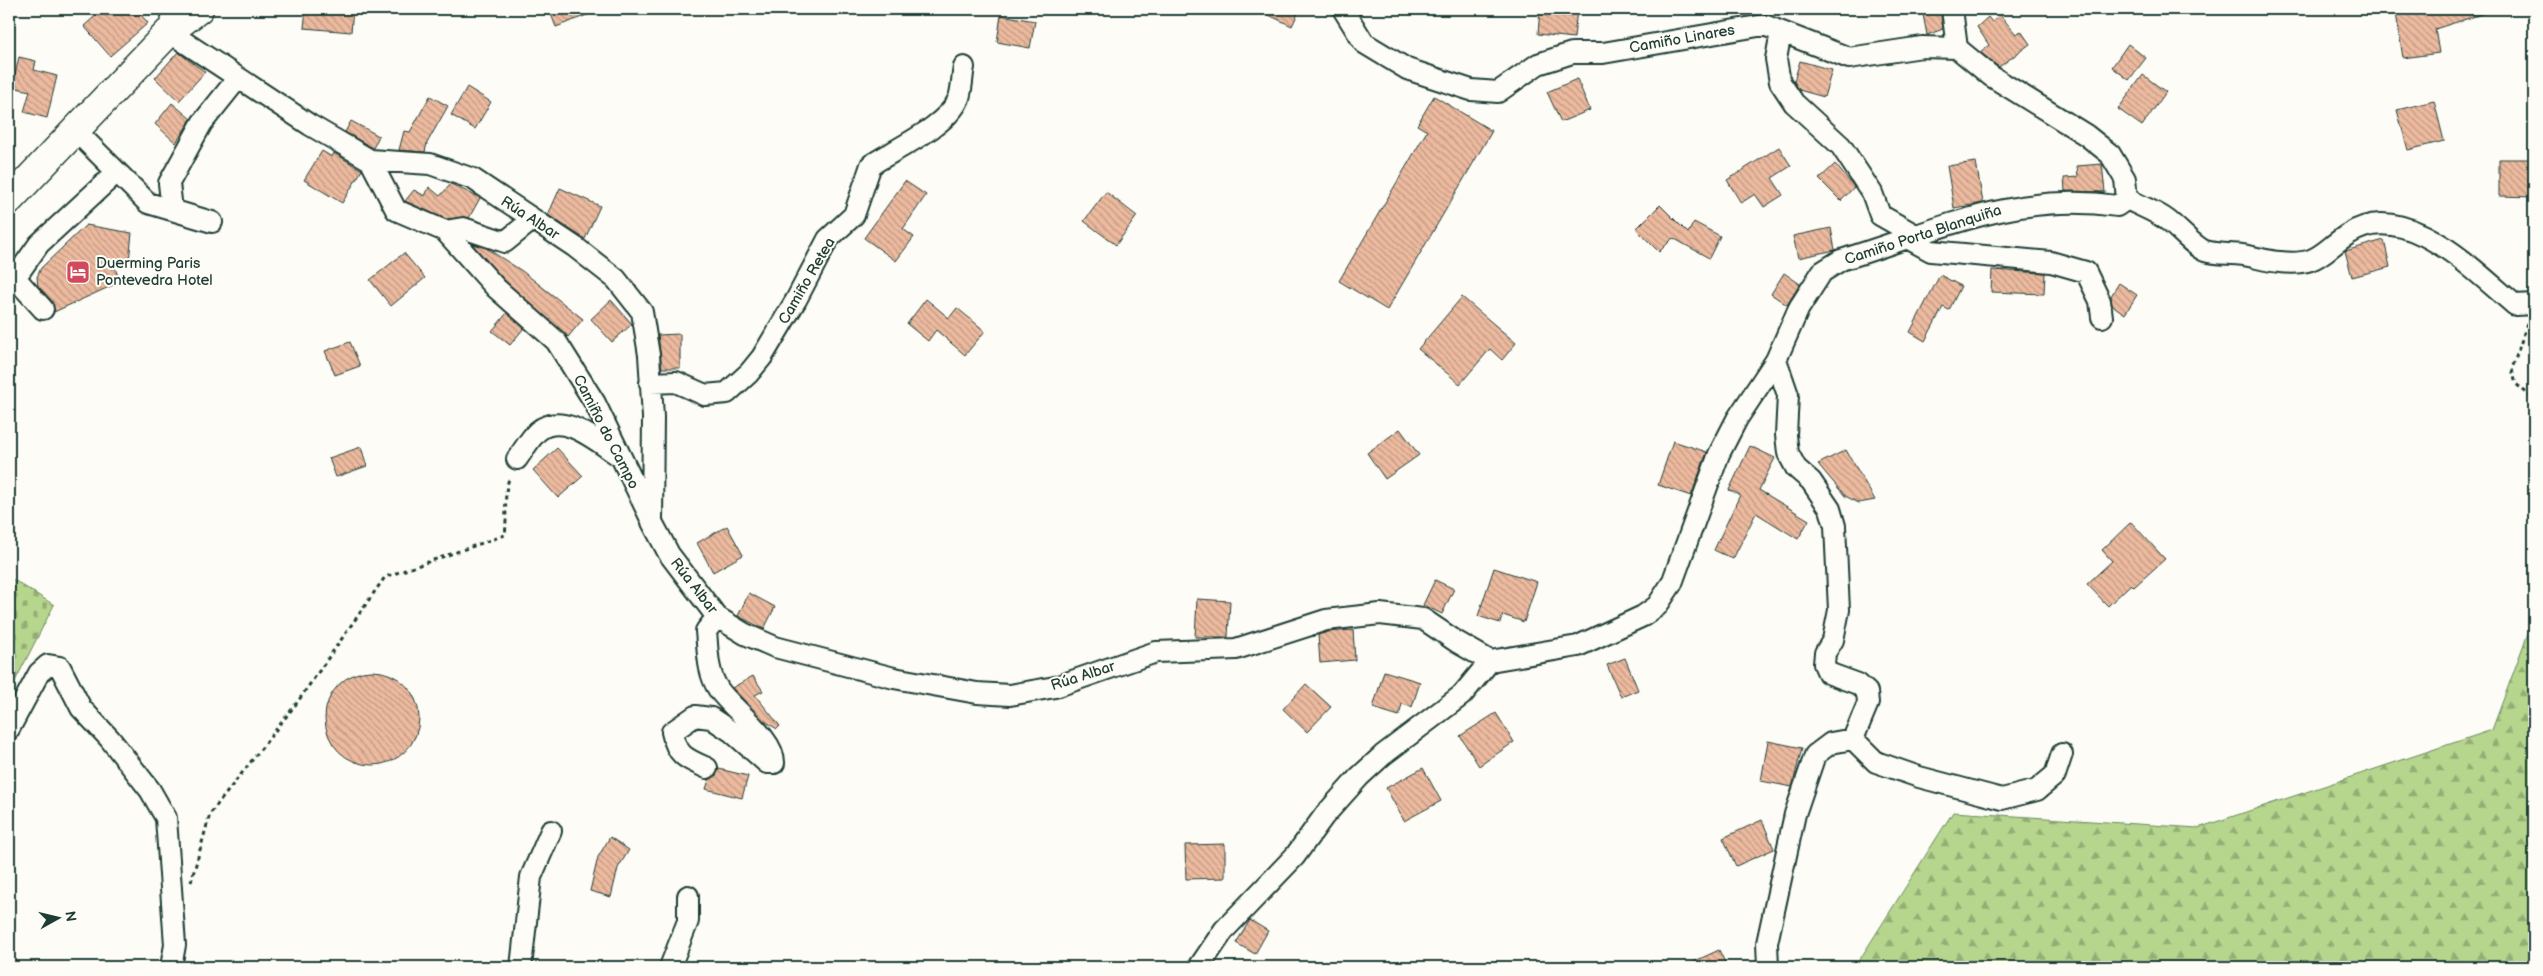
<svg xmlns="http://www.w3.org/2000/svg" width="2543" height="976" font-family="'Balsamiq Sans',sans-serif">
	<style>
		.forest { fill: url(#forest-firs); stroke: #6a8960 }
		.cemetery { fill: url(#cemetery-stones); stroke: #6a8960 }
		.building { fill: url(#building-back-hatch); stroke: #1f3d34 }
		.lines { fill: none; stroke-linecap: round; stroke-linejoin: round }
		.street-casing { stroke: #1f3d34; stroke-width: 24 }
		.secondary-casing { stroke: #1f3d34; stroke-width: 31 }
		.path { stroke: #1f3d34; stroke-width: 3; stroke-dasharray: 4 4; stroke-linecap: butt }
		.street { stroke: #fdfcf7; stroke-width: 20 }
		.secondary { stroke: #fdfcf7; stroke-width: 28 }
		.labels { text-anchor: middle; dominant-baseline: central; stroke-width: 4; stroke-linejoin: round; paint-order: stroke }
		.street-label { font-size: 15px; fill: #1f3d34; stroke: #fdfcf7 }
		.poi-label { font-size: 15px; fill: #1f3d34; stroke: #fdfcf7; text-anchor: start }
	</style>
	<defs>
		<pattern id="forest-firs" width="22" height="20" patternUnits="userSpaceOnUse" patternTransform="scale(1.25)"><rect width="22" height="20" fill="#b6d58d"/><path d="M5 1l3.5 6h-7zM16 11l3.5 6h-7z" fill="#93ae74"/></pattern>
		<pattern id="cemetery-stones" width="16" height="16" patternUnits="userSpaceOnUse" patternTransform="scale(1.25)"><rect width="16" height="16" fill="#b6d58d"/><path d="M2 7V4a2 2 0 0 1 4 0v3zM10 15v-3a2 2 0 0 1 4 0v3z" fill="#93ae74"/></pattern>
		<pattern id="building-back-hatch" width="6" height="6" patternUnits="userSpaceOnUse" patternTransform="scale(1.25)"><rect width="6" height="6" fill="#edba9f"/><path d="M-1 5l2 2M0 0l6 6M5-1l2 2" fill="none" stroke="#bf9882"/></pattern>
	</defs>
	<rect width="100%" height="100%" fill="#fdfcf7"/>
	<filter id="ink" filterUnits="userSpaceOnUse"><feTurbulence type="fractalNoise" baseFrequency=".02" numOctaves="2"/><feDisplacementMap in="SourceGraphic" scale="10" xChannelSelector="R" yChannelSelector="G"/><feConvolveMatrix kernelMatrix="1 2 1 2 8 2 1 2 1" color-interpolation-filters="sRGB"/></filter>
	<g filter="url(#ink)">
		<path class="forest" d="M2534 617V967H1855L1953 812 2198 828 2492 730Z"/>
		<path class="cemetery" d="M9 577 54 605 9 693Z"/>
		<path class="building" d="M103 9H136L148 23 110 56 84 26Z
			M306 9H353L351 32 304 28Z
			M549 9H600V10L556 27Z
			M1256 9H1300L1292 26Z
			M1540 9H1577L1574 38 1538 34Z
			M1922 9H1940L1943 29 1927 35Z
			M2421 9H2487L2488 12 2435 29 2439 53 2403 58 2396 13Z
			M1001 15 1035 21 1030 48 997 42Z
			M2000 15 2016 34 2021 31 2030 44 1999 67 1980 52 1989 45 1977 27 1988 17 1992 22Z
			M2128 44 2146 58 2129 80 2112 67Z
			M178 52 205 72 179 101 155 78Z
			M19 57 36 61 34 70 57 76 47 118 24 112 30 91 12 87Z
			M1800 61 1832 70 1824 97 1799 90 1794 81Z
			M2143 75 2166 92 2142 126 2118 109Z
			M1577 79 1590 110 1561 122 1547 92Z
			M467 87 491 102 475 129 451 115Z
			M430 96 448 106 427 143 425 152 399 150 404 131 410 132Z
			M1434 96 1492 131 1387 310 1339 281 1427 131 1417 125Z
			M2434 101 2444 141 2408 150 2397 110Z
			M172 103 191 119 176 143 155 124Z
			M351 121 379 136 373 148 345 132Z
			M1779 147 1791 166 1772 178 1783 195 1764 207 1755 194 1741 203 1727 180Z
			M322 151 332 157 334 153 362 170 342 203 304 180Z
			M2499 159H2534V197L2499 196Z
			M1976 162 1983 203 1954 208 1947 166Z
			M1835 164 1854 187 1841 201 1819 179Z
			M2102 164 2105 192 2065 191 2064 178 2078 177 2077 166Z
			M905 181 926 195 903 229 914 237 896 261 864 238Z
			M451 184 480 198 469 218 446 219 405 201 414 190 425 196 429 187 440 196Z
			M560 188 600 206 585 239 548 215Z
			M1106 192 1137 216 1116 245 1084 221Z
			M1660 205 1688 233 1694 222 1720 236 1709 258 1673 238 1659 252 1636 229Z
			M86 225 132 233 129 261 113 262 120 282 54 312 52 301 38 286 37 277 41 268Z
			M1831 228 1835 250 1798 258 1793 236Z
			M2384 240 2390 267 2352 277 2345 251Z
			M472 244 486 248 522 271 583 319 568 337 504 280Z
			M404 253 425 278 391 306 370 280Z
			M1992 270 2045 273 2044 294 1991 292Z
			M1784 273 1800 284 1787 305 1771 294Z
			M1940 275 1961 286 1949 310 1943 307 1925 341 1910 332Z
			M2119 283 2137 295 2125 314 2112 305 2111 296Z
			M1462 297 1516 343 1502 360 1490 349 1460 384 1418 349Z
			M926 299 949 318 957 308 985 331 965 355 936 330 928 341 907 324Z
			M611 300 632 324 612 342 591 319Z
			M507 313 524 328 510 345 492 331Z
			M680 334V368H662L658 335Z
			M350 342 360 366 335 375 325 351Z
			M1400 429 1419 455 1385 479 1367 453Z
			M1673 441 1707 452 1691 496 1658 485Z
			M1750 446 1775 458 1759 490 1809 520 1798 539 1756 513 1733 559 1714 550 1740 495 1729 490Z
			M361 447 367 466 336 477 329 458Z
			M557 448 583 476 558 498 533 470Z
			M1846 450 1875 500 1859 503 1845 496 1818 464Z
			M2131 522 2165 559 2134 587 2131 584 2108 606 2087 584 2112 561 2102 550Z
			M727 526 743 555 713 572 697 543Z
			M1494 568 1537 582 1524 622 1503 615 1500 623 1478 616Z
			M1435 580 1454 589 1442 614 1423 605Z
			M749 593 775 607 764 629 738 616Z
			M1197 599 1230 601 1228 637H1195Z
			M1353 630 1355 660 1320 663 1318 635 1328 632Z
			M1625 658 1638 690 1621 697 1607 665Z
			M1384 671 1420 682 1412 707 1402 704 1399 716 1373 708Z
			M325 718a47 47 0 1 1 94 0a47 47 0 1 1-94 0Z
			M753 676 763 691 755 695 780 726 777 729 763 720 732 688Z
			M1306 684 1331 707 1307 732 1283 709Z
			M1496 713 1514 742 1479 766 1460 736Z
			M1768 741 1802 748 1792 787 1761 781Z
			M1423 768 1441 801 1404 821 1386 788Z
			M719 769 748 776 742 798 706 789 709 780 714 777Z
			M1762 820 1774 849 1736 866 1723 838Z
			M610 837 629 850 618 868 611 897 590 891 598 857Z
			M1225 844V878L1186 879 1185 845Z
			M1250 920 1268 931 1255 954 1236 943Z
			M1719 950 1727 967H1682Z"/>
		<g class="lines">
			<g class="street-casing">
				<path id="street" d="M174 9 169 32 310 125 370 160 430 164 473 179 575 247 616 279 642 312 649 355 653 417 652 522 669 554 717 617 745 634 775 647 894 678 977 693 1010 695 1055 687 1156 652 1236 649 1326 620 1380 614 1423 619 1457 642 1490 661
					M1343 9 1364 43 1407 69 1471 90 1498 92 1538 64 1572 53H1603L1764 25 1849 58 1922 47 1957 48 1991 76 2086 135 2110 154 2125 179 2127 199
					M1952 9 1957 48
					M1781 32 1776 59 1780 82 1794 103 1841 146 1872 193 1880 215 1917 236
					M75 130 117 172
					M370 160 396 210 445 231 496 288 556 341 595 403 650 517
					M2127 199C2140 206 2155 211 2167 220 2177 227 2194 247 2205 251 2217 255 2231 253 2243 255 2255 257 2267 261 2280 262 2318 266 2320 253 2347 235 2404 196 2474 271 2515 305L2534 304
					M172 210 169 183 202 123 238 78
					M445 231 463 228 505 242 532 220
					M1909 239 1931 251 2051 262 2086 272 2100 301 2102 317
					M9 271 43 309
					M15 278 39 244 117 172 148 203 212 222
					M1776 360 1788 395 1786 435 1788 453 1796 468 1811 481 1830 509 1835 526 1839 610 1833 640 1825 653 1824 664 1828 673 1858 684 1867 692 1868 703 1853 739
					M650 383 676 382 705 395 727 393 749 373 762 357 796 300 828 239 854 215 871 165C895 149 948 126 959 98 962 89 962 77 964 67
					M517 459C523 451 530 438 538 431 564 410 598 443 621 457
					M1490 661 1578 646 1643 616 1657 606 1672 583 1719 454 1737 419 1776 360 1799 308 1822 272 1841 260C1936 231 2015 191 2117 206L2127 199
					M9 729 39 673 48 665 60 667 81 708 110 739 150 790 166 818 175 945 171 967
					M707 768C686 759 677 756 672 732L695 716 711 718 732 732 767 763H774C775 739 732 709 719 690 707 673 708 651 706 631L717 617
					M521 967 531 877 551 831
					M670 967 688 921V896
					M1199 967 1224 930 1295 856 1324 816 1359 777 1383 755 1462 695 1490 661
					M1768 967 1767 943 1795 814 1815 755 1831 743 1853 739 1876 762 1919 777 2002 799 2037 790 2055 775 2062 754"/>
			</g>
			<g class="secondary-casing">
				<path id="secondary" d="M9 200 169 32 199 9"/>
			</g>
			<path class="path" d="M2527 324 2512 369 2516 384 2534 399
				M191 882 210 814 296 704 385 577 505 535C508 515 502 496 510 476"/>
			<use href="#street" class="street"/>
			<use href="#secondary" class="secondary"/>
		</g>
	</g>
	<defs>
		<g id="hotel-square" transform="scale(1.25)"><rect x="-9" y="-9" width="18" height="18" rx="4" fill="#d1495b" stroke="#fdfcf7"/><path d="M-6-4.5h1.5V1H6V5H4.5V3h-9V5H-6ZM-4 0a1.8 1.8 0 1 1 3.6 0ZM.5 0V-2.5h3Q6-2.5 6 0Z" fill="#fff"/></g>
	</defs>
	<g fill-rule="evenodd">
		<use href="#hotel-square" x="78" y="272"/>
	</g>
	<g class="labels">
		<g class="street-label">
			<text transform="translate(1682 39) rotate(-10)">Camiño Linares</text>
			<text transform="translate(530 218) rotate(33)">Rúa Albar</text>
			<text transform="translate(1923 235) rotate(-18)">Camiño Porta Blanquiña</text>
			<text transform="translate(807 281) rotate(-60)">Camiño Retea</text>
			<text transform="translate(606 432) rotate(63)">Camiño do Campo</text>
			<text transform="translate(694 586) rotate(52)">Rúa Albar</text>
			<text transform="translate(1083 676) rotate(-18)">Rúa Albar</text>
		</g>
		<g class="poi-label">
			<text x="96" y="263">Duerming Paris<tspan x="96" dy="17">Pontevedra Hotel</tspan></text>
		</g>
	</g>
	<rect width="2543" height="976" fill="none" stroke="#fdfcf7" stroke-width="30"/>
	<rect x="15" y="15" width="2513" height="946" fill="none" stroke="#1f3d34" stroke-width="2" filter="url(#ink)"/>
	<g transform="translate(58 918) rotate(82)" stroke="#fdfcf7" stroke-width="4" paint-order="stroke">
	<path d="M0-4L9 19L0 12L-9 19Z" fill="#1f3d34"/>
	<text y="-8" font-size="14" font-weight="bold" text-anchor="middle" fill="#1f3d34">N</text>
	</g>
</svg>
